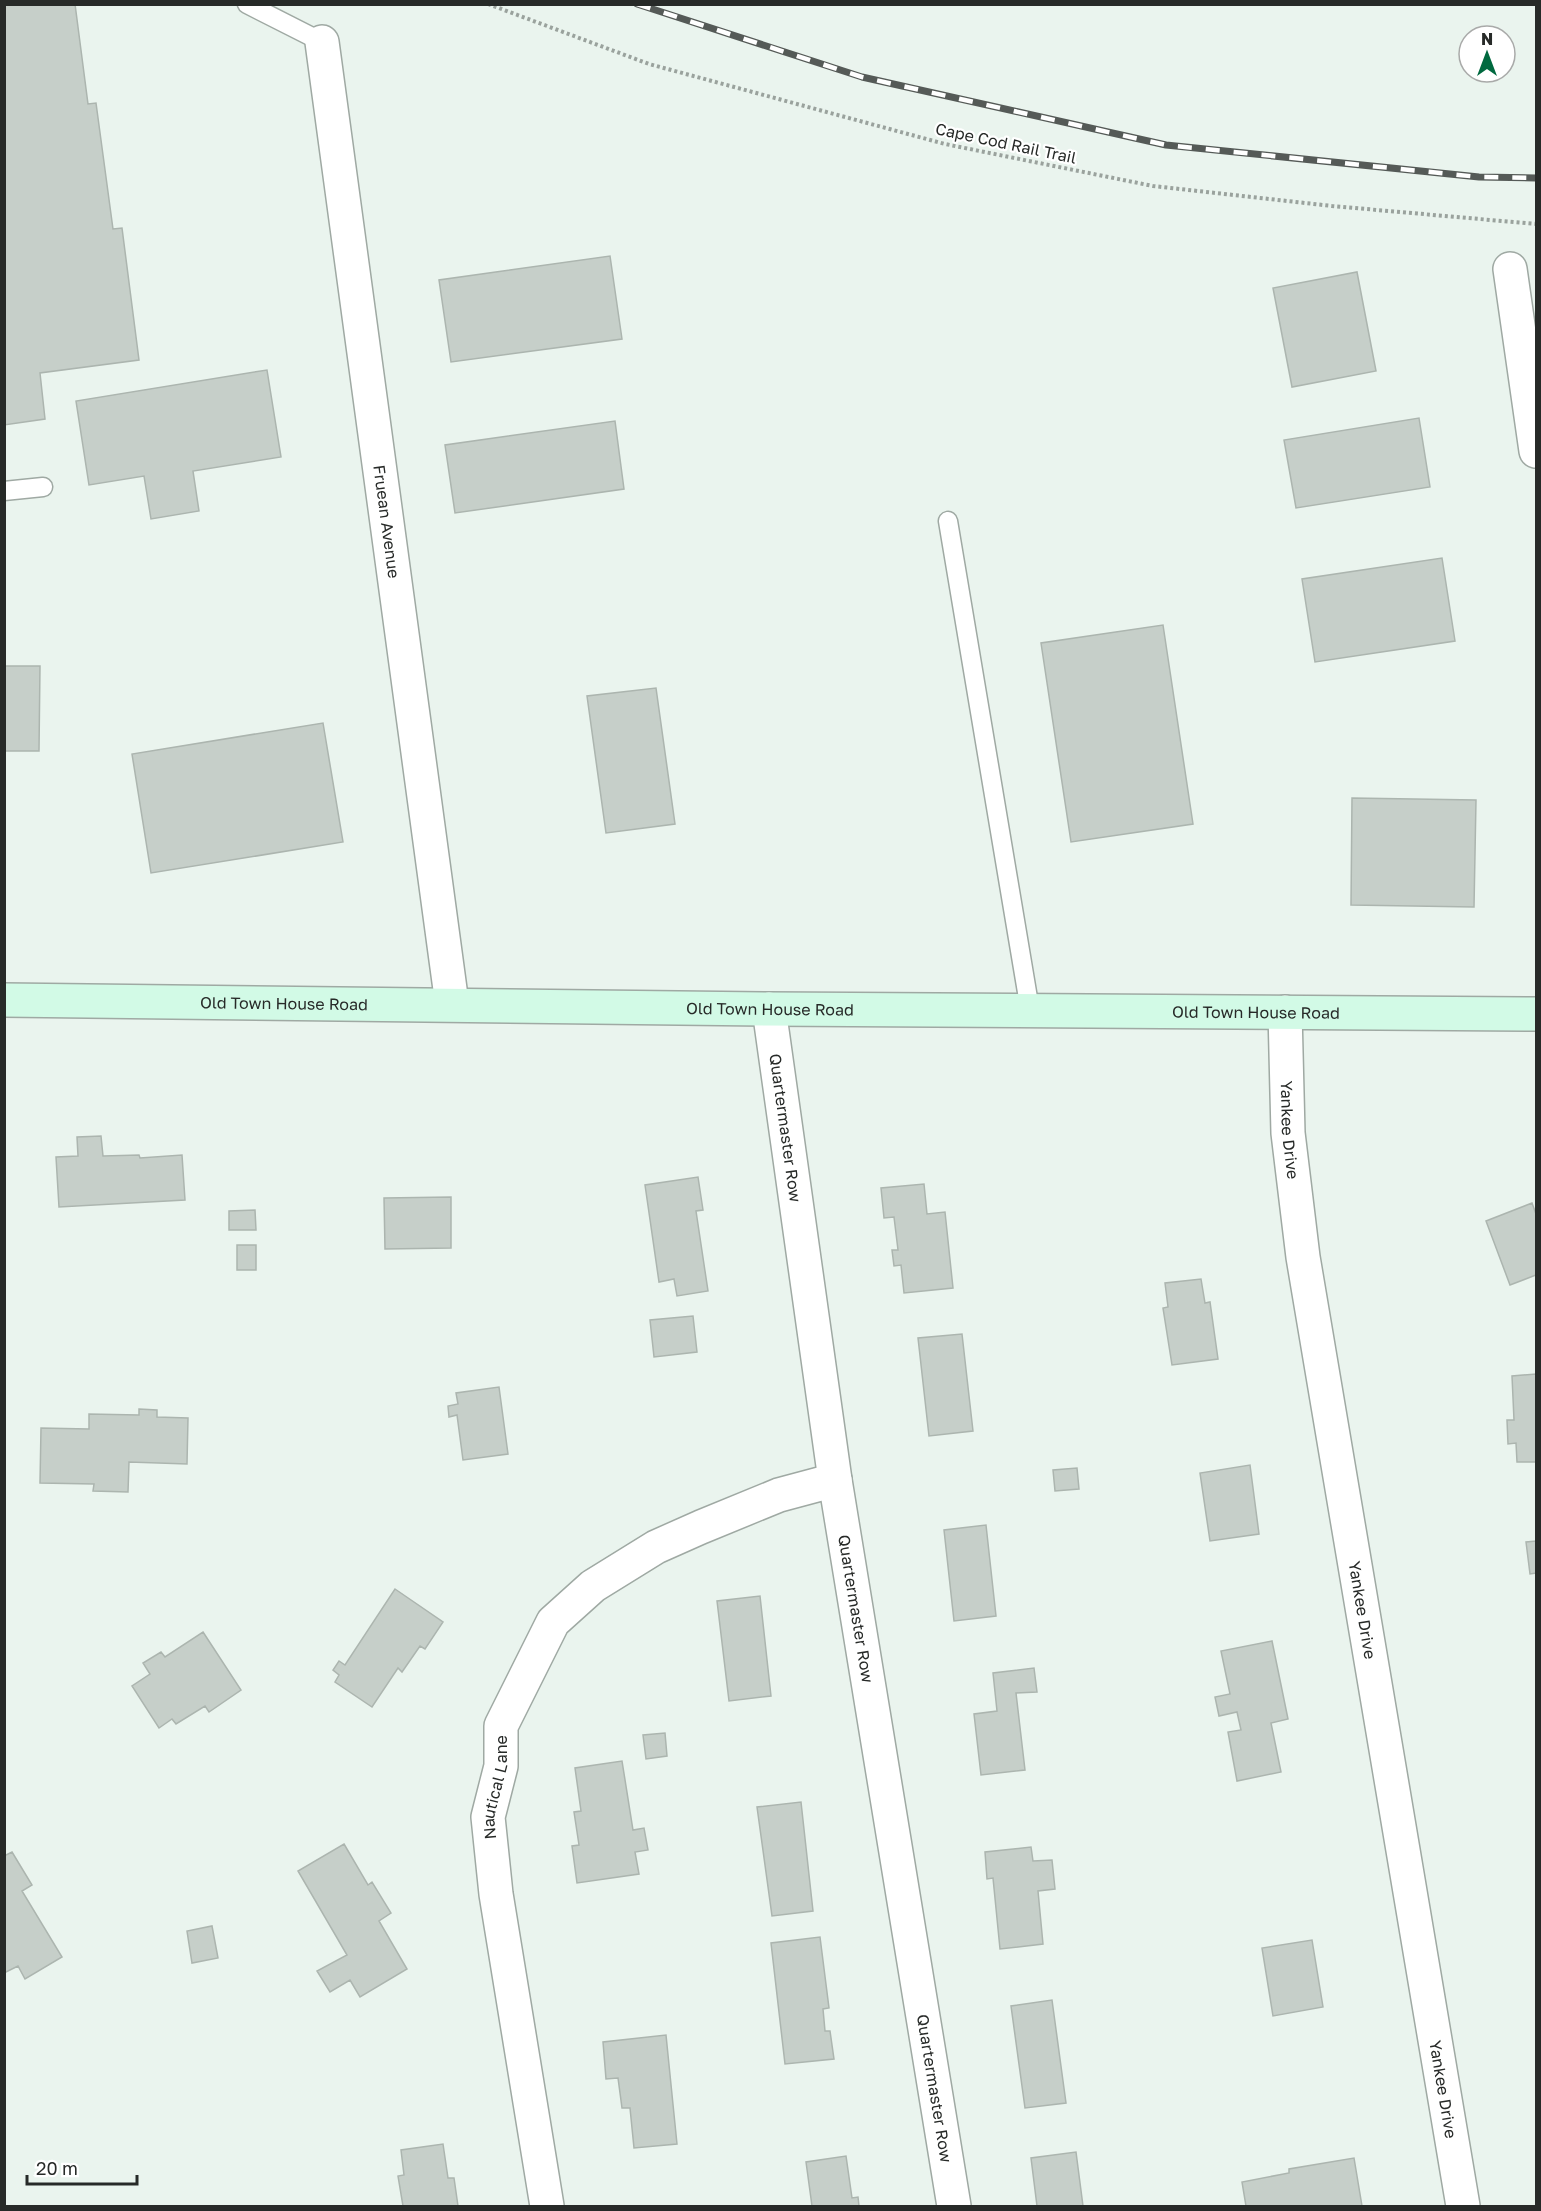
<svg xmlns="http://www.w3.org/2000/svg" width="1541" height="2211" font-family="'Golos Text',sans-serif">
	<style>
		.building { fill: #c6cfc9; stroke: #acb5af; stroke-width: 1.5 }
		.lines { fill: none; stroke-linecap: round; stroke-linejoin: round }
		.lane-casing { stroke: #9fa9a3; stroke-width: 21 }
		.street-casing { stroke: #9fa9a3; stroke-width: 36 }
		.secondary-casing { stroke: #9fa9a3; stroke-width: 36 }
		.path { stroke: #9aa29d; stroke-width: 4; stroke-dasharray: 3 3; stroke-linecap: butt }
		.lane { stroke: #fff; stroke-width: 18 }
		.street { stroke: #fff; stroke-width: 33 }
		.secondary { stroke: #d2fae6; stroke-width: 33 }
		.rail-casing { stroke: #555a57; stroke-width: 7 }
		.rail { stroke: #fff; stroke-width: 4.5; stroke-dasharray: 14; stroke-linecap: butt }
		.labels { text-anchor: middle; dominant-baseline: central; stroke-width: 4.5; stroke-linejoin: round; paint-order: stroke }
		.street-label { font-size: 16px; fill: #272a28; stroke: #fff }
	</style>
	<rect width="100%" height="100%" fill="#eaf4ee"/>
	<path class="building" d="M4 4H75L88 104 96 103 113 229 122 228 139 360 40 373 45 419 4 425Z
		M610 256 622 339 451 362 439 280Z
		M1357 272 1376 371 1292 387 1273 288Z
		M267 370 281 457 193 471 199 511 151 519 144 476 89 485 76 401Z
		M1419 418 1430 487 1296 508 1284 440Z
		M615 421 624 489 455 513 445 445Z
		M1442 558 1455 641 1315 662 1302 579Z
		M1163 625 1193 824 1071 842 1041 643Z
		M4 666H40L39 751H4Z
		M656 688 675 824 606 833 587 696Z
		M323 723 343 842 151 873 132 754Z
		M1352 798 1476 800 1474 907 1351 905Z
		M101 1136 103 1156 139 1155 140 1158 182 1155 185 1200 59 1207 56 1157 78 1156 77 1137Z
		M698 1177 703 1210 696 1211 708 1291 677 1296 674 1279 659 1282 645 1185Z
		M924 1184 927 1214 945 1212 953 1288 904 1293 901 1265 894 1266 892 1250H898L894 1217 884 1218 881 1188Z
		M451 1197V1248L385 1249 384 1198Z
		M1532 1203 1536 1214V1275L1510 1285 1486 1221Z
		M255 1210 256 1230H229V1211Z
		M237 1245H256V1270H237Z
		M1201 1279 1205 1303 1210 1302 1218 1359 1172 1365 1163 1308 1168 1307 1165 1283Z
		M693 1316 697 1352 654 1357 650 1320Z
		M962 1334 973 1431 929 1436 918 1338Z
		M1536 1374V1462H1517L1516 1443 1508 1444 1507 1420H1514L1512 1376Z
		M499 1387 508 1454 463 1460 457 1415 449 1417 448 1406 458 1404 456 1393Z
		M139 1409 157 1410V1417L188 1418 187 1464 129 1462 128 1492 93 1491 94 1484 40 1483 41 1428 89 1429V1414L139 1415Z
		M1250 1465 1259 1534 1210 1541 1200 1473Z
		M1077 1468 1079 1489 1055 1491 1053 1470Z
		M986 1525 996 1616 954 1621 944 1530Z
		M1536 1541V1573L1530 1574 1526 1542Z
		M395 1589 443 1622 425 1649 420 1646 402 1672 398 1668 372 1707 335 1682 339 1675 333 1670 339 1661 345 1665Z
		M760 1596 771 1696 729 1701 717 1601Z
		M203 1632 241 1690 209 1712 205 1706 176 1724 172 1719 159 1728 132 1686 150 1674 143 1663 161 1652 165 1657Z
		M1272 1641 1288 1719 1271 1723 1281 1772 1237 1781 1228 1732 1241 1730 1237 1712 1219 1716 1215 1697 1230 1694 1221 1651Z
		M1034 1668 1037 1692 1016 1693 1025 1770 981 1775 974 1714 997 1711 993 1673Z
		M665 1733 667 1756 646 1759 643 1735Z
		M622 1761 633 1830 644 1828 648 1850 635 1852 639 1874 577 1883 572 1846 579 1845 574 1812 581 1811 575 1768Z
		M801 1802 813 1911 772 1916 757 1807Z
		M344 1844 368 1885 372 1882 391 1913 379 1921 407 1969 360 1997 350 1980 330 1992 317 1971 347 1955 298 1871Z
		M1031 1847 1033 1861 1052 1860 1055 1889 1038 1891 1043 1944 1000 1949 993 1878 987 1879 985 1852Z
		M12 1852 32 1885 22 1891 62 1957 25 1979 18 1966 4 1973V1856Z
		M212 1926 218 1958 192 1963 187 1931Z
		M820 1937 829 2008 823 2009 825 2031H830L834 2059 785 2064 771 1943Z
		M1312 1940 1323 2007 1273 2016 1262 1948Z
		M1052 2000 1066 2103 1025 2108 1011 2006Z
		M666 2035 677 2144 634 2148 630 2108H622L618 2078 606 2079 603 2042Z
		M443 2144 448 2178H454L458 2206H403L398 2176 404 2175 401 2150Z
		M1076 2152 1083 2206H1037L1031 2158Z
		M846 2156 852 2198 858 2197 859 2206H812L806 2162Z
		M1354 2158 1362 2206H1246L1242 2182 1289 2173V2169Z"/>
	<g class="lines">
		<g class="lane-casing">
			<path id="lane" d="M247 4 322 42
				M4 491 43 487
				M948 521 1030 1010"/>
		</g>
		<g class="street-casing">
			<g id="street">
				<path id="s1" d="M322 42 452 1004"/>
				<path d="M1510 269 1536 451"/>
				<path id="s2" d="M769 1009 835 1480 954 2206"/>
				<path id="s3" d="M1285 1012 1288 1133 1303 1257 1463 2206"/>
				<path id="s4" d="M547 2206 496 1894 488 1817 501 1766V1726L553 1622 593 1586 656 1547 701 1527 779 1495 835 1480"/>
			</g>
		</g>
		<g class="secondary-casing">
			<g id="secondary">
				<path id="s5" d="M4 1000 769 1009 1536 1014"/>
			</g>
		</g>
		<path class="path" d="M488 4 649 64 945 144 1153 186 1332 206 1536 224"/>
		<use href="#lane" class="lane"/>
		<use href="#street" class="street"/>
		<use href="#secondary" class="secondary"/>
		<g class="rail-casing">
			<path id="rail" d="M637 4 862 77 1166 145 1479 177 1536 178"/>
		</g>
		<use href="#rail" class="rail"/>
	</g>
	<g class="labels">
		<g class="street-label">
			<text transform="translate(1006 143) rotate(12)">Cape Cod Rail Trail</text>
			<text stroke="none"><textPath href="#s1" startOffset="484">Fruean Avenue</textPath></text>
			<text stroke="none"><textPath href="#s5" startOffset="280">Old Town House Road</textPath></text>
			<text stroke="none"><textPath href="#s5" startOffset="766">Old Town House Road</textPath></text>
			<text stroke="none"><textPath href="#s5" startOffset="1252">Old Town House Road</textPath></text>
			<text stroke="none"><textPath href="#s2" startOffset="120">Quartermaster Row</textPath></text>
			<text stroke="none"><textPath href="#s3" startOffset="118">Yankee Drive</textPath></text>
			<text stroke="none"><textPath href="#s2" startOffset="606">Quartermaster Row</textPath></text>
			<text stroke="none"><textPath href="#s3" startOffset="604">Yankee Drive</textPath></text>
			<text stroke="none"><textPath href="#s4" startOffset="424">Nautical Lane</textPath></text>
			<text stroke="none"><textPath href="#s2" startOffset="1092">Quartermaster Row</textPath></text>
			<text stroke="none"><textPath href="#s3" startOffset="1090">Yankee Drive</textPath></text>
		</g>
	</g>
	<rect width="1541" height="2211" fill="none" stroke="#272a28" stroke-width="12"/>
	<g transform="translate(1487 54)"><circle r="28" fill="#ffffff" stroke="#a9aaa9" stroke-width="1.5"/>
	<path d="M0-4.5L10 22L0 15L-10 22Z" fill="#00693f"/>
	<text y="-9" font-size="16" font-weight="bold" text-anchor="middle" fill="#272a28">N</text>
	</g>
	<path d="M27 2175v9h110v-9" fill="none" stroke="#272a28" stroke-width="3"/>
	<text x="36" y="2175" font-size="18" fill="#272a28" stroke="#ffffff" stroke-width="4.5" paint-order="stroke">20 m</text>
</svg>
